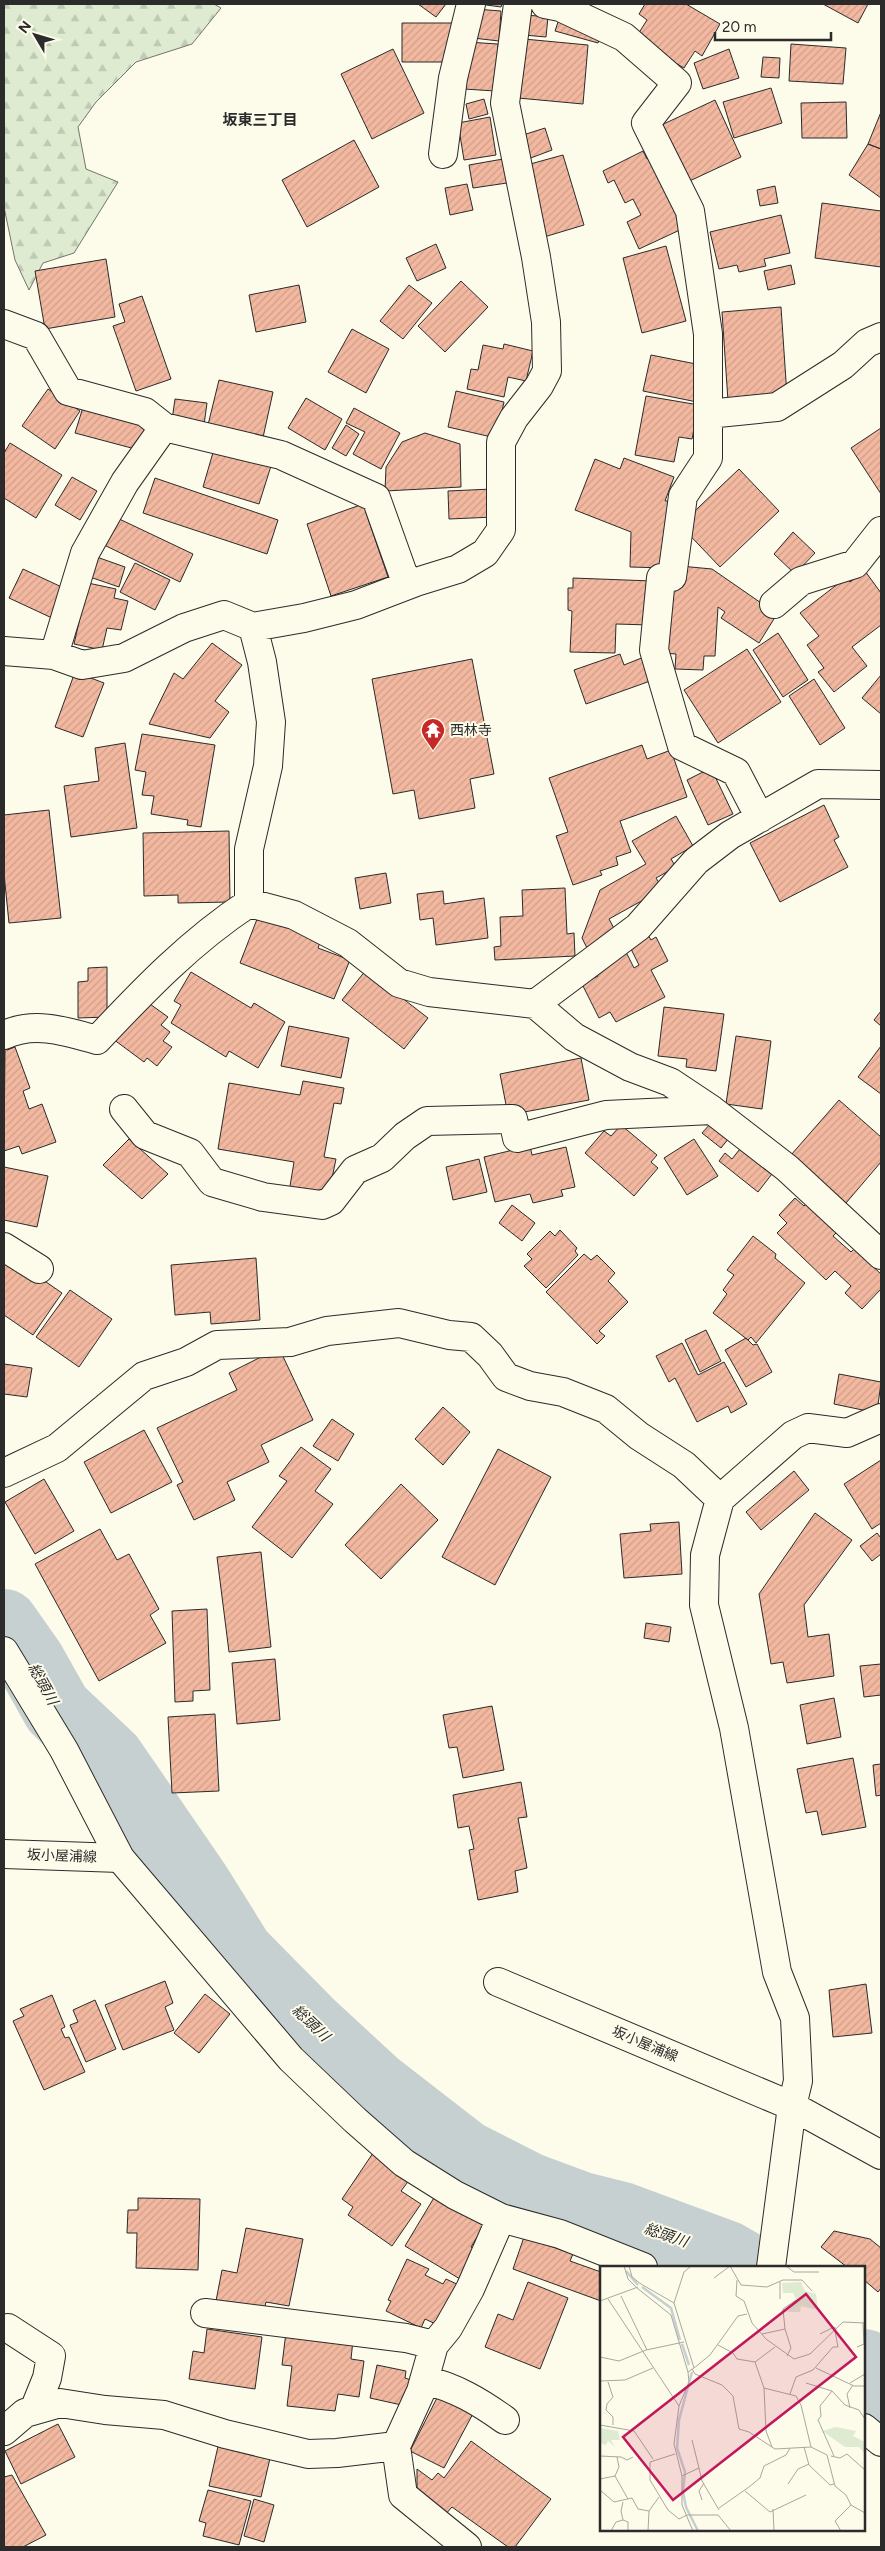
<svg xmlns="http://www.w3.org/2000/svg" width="885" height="2551" font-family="Figtree,'Noto Sans JP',sans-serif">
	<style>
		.forest { fill: url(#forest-firs); stroke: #74746e }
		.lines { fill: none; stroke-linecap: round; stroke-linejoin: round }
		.river { stroke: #c7d0d0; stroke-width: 70 }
		.building { fill: url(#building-hatch); stroke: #2b2b2b }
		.minor-casing { stroke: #2b2b2b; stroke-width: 30 }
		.major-casing { stroke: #2b2b2b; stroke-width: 30 }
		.minor { stroke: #fdfbea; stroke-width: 28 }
		.major { stroke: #fdfbea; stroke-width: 28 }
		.labels { text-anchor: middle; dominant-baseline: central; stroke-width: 4; stroke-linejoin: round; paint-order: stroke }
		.poi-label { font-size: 14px; fill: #2b2b2b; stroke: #fdfbea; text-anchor: start }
		.street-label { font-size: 14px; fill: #2b2b2b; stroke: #fdfbea }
		.neighbourhood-label { font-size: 15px; font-weight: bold; fill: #2b2b2b; stroke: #fdfbea }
		.water-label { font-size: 15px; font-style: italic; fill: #2b2b2b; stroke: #fdfbea }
		.inset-river { fill: none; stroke: #c7d0d0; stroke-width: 2.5 }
		.inset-road { fill: none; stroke: #a9a89e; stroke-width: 1 }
		.view { fill: #c2185b; fill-opacity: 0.15; stroke: #c2185b; stroke-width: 2.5 }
		.inset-edge { fill: none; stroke: #2b2b2b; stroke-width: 2.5 }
	</style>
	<defs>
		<pattern id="forest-firs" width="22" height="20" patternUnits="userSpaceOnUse" patternTransform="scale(1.25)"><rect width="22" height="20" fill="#deebd1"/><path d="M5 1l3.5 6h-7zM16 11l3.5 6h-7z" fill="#bfcab4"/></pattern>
		<pattern id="building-hatch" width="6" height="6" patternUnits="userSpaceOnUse" patternTransform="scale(1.25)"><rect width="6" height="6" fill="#f2b8a0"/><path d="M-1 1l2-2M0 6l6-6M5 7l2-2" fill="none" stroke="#d09e8a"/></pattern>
	</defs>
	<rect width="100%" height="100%" fill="#fdfbea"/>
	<path class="forest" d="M4 4H214L221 8 192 44 136 62 96 102 78 127 86 169 118 182 74 253 43 263 29 290 15 260 4 207Z"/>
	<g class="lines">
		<path class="river" d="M4 1624 30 1661 57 1709 110 1759 196 1884 239 1953 311 2026 376 2086 465 2155 528 2187 582 2207 622 2217 725 2255 746 2267
			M864 2364 881 2404"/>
	</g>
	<path class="building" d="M418 4H446L436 17Z
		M479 4H502L501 7Z
		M645 4H686L720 24 702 56 695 51 684 68 635 39 647 20 639 14Z
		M823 4H868L858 23Z
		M475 9 501 11 499 41 473 38Z
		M526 15 548 17 546 37 524 35Z
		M560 16 603 28 598 43 555 31Z
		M402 23H453V62H402Z
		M524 39 588 45 583 104 518 98Z
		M467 42 498 44 495 91 464 89Z
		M791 44 846 48 843 84 789 81Z
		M393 49 424 113 372 139 341 74Z
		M729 49 739 78 703 89 694 63Z
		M763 57 780 58 779 78 761 77Z
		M771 88 782 123 734 138 723 102Z
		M484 99 488 114 469 119 466 104Z
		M715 100 741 157 681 185 655 128Z
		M846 102 847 138H802L801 103Z
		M881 112V149L868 144Z
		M490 117 496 155 464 160 458 123Z
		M545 128 552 150 528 159 520 136Z
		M354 140 379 187 307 227 282 180Z
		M868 144 881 149V198L849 175Z
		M643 151 647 159 656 155 682 229 639 249 627 222 641 215 633 199 625 203 614 180 608 183 603 171Z
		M563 155 584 225 544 237 523 166Z
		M503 159 507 183 473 188 469 165Z
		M467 184 473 210 450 215 445 188Z
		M775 186 778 203 760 206 757 190Z
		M822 203 881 211V267L815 258Z
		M781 215 790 253 764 259 766 266 739 272 737 265 719 269 710 232Z
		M436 244 446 268 417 281 406 258Z
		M666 246 686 321 642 333 623 258Z
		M106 259 115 317 45 329 35 271Z
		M791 265 795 284 768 290 764 271Z
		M461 281 488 307 445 352 418 326Z
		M299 285 306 322 256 332 249 295Z
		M409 285 432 303 403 339 380 321Z
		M142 296 171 379 136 391 113 326 125 322 119 304Z
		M781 307 787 396 728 401 722 312Z
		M352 329 389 349 366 393 328 372Z
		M504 344 533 351 526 381 508 377 504 397 467 389 471 369 478 370 483 345 503 349Z
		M651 355 696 364 697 402 643 391Z
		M219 380 273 392 262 442 207 429Z
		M48 389 80 411 55 449 22 426Z
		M456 391 504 402 496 438 448 427Z
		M646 396 699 405 692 439 679 437 674 462 635 455Z
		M306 398 342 419 325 450 288 428Z
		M175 399 207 403 204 425 172 420Z
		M84 404 147 422 139 450 75 433Z
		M354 408 400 433 381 469 353 454 365 432 346 423Z
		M346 425 359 434 346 456 332 448Z
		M881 428V494L851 448Z
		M425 433 460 444 461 487 385 491 386 467 402 442Z
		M10 443 62 475 36 518 4 498V453Z
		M214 449 271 466 259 504 203 487Z
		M624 458 674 477 665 501H670L667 568 630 567 631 532 575 510 595 459 620 469Z
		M739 469 779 511 720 567 680 525Z
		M72 477 97 491 80 520 55 505Z
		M155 478 278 520 267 554 143 513Z
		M492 489 494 517 449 519 448 491Z
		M363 504 388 577 331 596 307 524Z
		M113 516 193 554 180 582 100 543Z
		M793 532 815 553 795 574 774 554Z
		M94 556 125 567 119 587 87 576Z
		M135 563 170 580 155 610 120 592Z
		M680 566 712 569 777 614 759 643 721 618 725 612 718 607 715 656H704L703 670 675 669 676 654 663 653 667 589 677 590Z
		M23 569 66 589 52 618 9 598Z
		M865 571 881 593V625L852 647 867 666 834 692 818 672 824 668 807 645 819 636 800 613 847 577 850 582Z
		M573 578 652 581 650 625 616 624 615 653 570 652 572 611 568 610V588H573Z
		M88 583 116 589 114 598 128 601 121 630 107 628 102 650 74 644Z
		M778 633 808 680 783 697 753 650Z
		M212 643 242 665 215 701 229 712 210 738 149 724 174 673 183 679Z
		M747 649 781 702 718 743 684 690Z
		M620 654 624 665 644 657 653 680 586 704 574 670Z
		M472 659 494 774 470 779 475 808 419 819 414 790 393 794 372 679Z
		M75 672 104 683 83 737 55 727Z
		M881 675V714L862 698Z
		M814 679 845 728 820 745 789 696Z
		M142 734 215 745 201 827 187 825 188 820 151 814 154 796 142 795 146 772 135 770Z
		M125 743 137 828 71 837 64 786 99 781 95 748Z
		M642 745 647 759 671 750 687 797 620 821 631 852 616 857 618 865 600 871 602 875 573 885 556 836 568 832 549 778Z
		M711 768 733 814 708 825 687 780Z
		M824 805 839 837 834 840 848 867 780 902 750 843Z
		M49 810 61 918 9 923 4 874V815Z
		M676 816 693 846 671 859 676 867 656 878 663 889 609 919 616 932 587 948 582 938 600 890 646 864 632 841Z
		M229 831 230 902 178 903V895L144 896 143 833Z
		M386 873 391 903 360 909 355 878Z
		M565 888 567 934 574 933 575 956 495 960 494 947 501 946 500 917 523 916 522 890Z
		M443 891 444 904 484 898 488 938 436 945 433 918 420 920 417 894Z
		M259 914 322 937 318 948 350 960 334 999 240 963Z
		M647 933 651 940 656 937 668 961 651 970 665 997 616 1022 610 1012 599 1018 582 984 598 976 593 967 625 950 634 968 639 965 628 943Z
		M107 967V1017L78 1018V982L88 981V968Z
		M366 970 428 1018 404 1049 342 1000Z
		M191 972 251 1008 254 1003 285 1022 258 1068 229 1051 226 1057 171 1023 181 1005 174 1001Z
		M143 999 168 1017 161 1025 170 1032 163 1041 172 1047 157 1066 147 1058 144 1062 113 1039Z
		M664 1007 724 1014 716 1071 686 1067 687 1059 658 1056Z
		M881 1011V1026L874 1020Z
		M289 1026 349 1038 341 1078 281 1066Z
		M736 1036 771 1041 762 1109 726 1104Z
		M5 1044 7 1050 15 1047 30 1088 23 1091 29 1109 42 1104 56 1142 22 1154 19 1146 4 1151Z
		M881 1046V1094L858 1077Z
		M581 1058 589 1100 508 1115 500 1074Z
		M303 1081 344 1088 341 1104 334 1103 324 1157 336 1159 327 1202 288 1198 294 1162 218 1149 229 1083 300 1095Z
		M839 1100 881 1137V1162L846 1203 791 1155Z
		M711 1123 729 1138 721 1148 702 1133Z
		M621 1125 657 1155 651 1162 658 1168 634 1196 585 1153 604 1131 611 1136Z
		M129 1139 168 1174 142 1199 103 1165Z
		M694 1139 718 1176 687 1195 664 1158Z
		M743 1145 775 1170 758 1192 719 1161 725 1153 732 1159Z
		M530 1146 532 1155 566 1147 575 1187 561 1190 563 1196 533 1203 530 1194 495 1202 484 1157Z
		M479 1159 487 1192 453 1200 446 1167Z
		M4 1167 48 1176 37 1227 4 1220Z
		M795 1198 804 1206 807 1203 837 1232 833 1236 851 1252 854 1249 881 1274V1289L862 1309 845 1293 851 1286 835 1271 826 1280 777 1233 787 1223 779 1215Z
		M512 1205 535 1223 522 1241 499 1223Z
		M560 1230 577 1248 575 1251 578 1255 546 1288 524 1266 532 1259 527 1254 550 1231 555 1236Z
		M753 1236 776 1254 775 1258 805 1283 756 1343 751 1337 748 1340 713 1313 727 1294 723 1290 734 1275 727 1270Z
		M584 1254 591 1260 597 1255 615 1273 608 1281 628 1302 599 1331 605 1336 597 1344 546 1292Z
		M10 1257 62 1293 33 1335 4 1315V1266Z
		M256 1258 260 1320 211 1324 210 1312 175 1315 171 1265Z
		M70 1290 112 1319 79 1367 36 1337Z
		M706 1330 721 1361 700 1372 685 1340Z
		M746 1338 753 1345 757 1344 772 1372 746 1387 725 1350Z
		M682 1343 698 1375 724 1362 747 1404 731 1413 728 1406 697 1422 675 1378 669 1382 656 1356Z
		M279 1348 313 1420 261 1445 269 1462 227 1482 235 1500 194 1520 177 1485 183 1482 157 1428 237 1390 229 1373Z
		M4 1364 32 1368 27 1397 4 1394Z
		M839 1374 881 1382 877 1413 834 1404Z
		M443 1407 470 1432 443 1465 415 1439Z
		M332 1419 354 1434 338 1461 313 1446Z
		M144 1430 172 1482 111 1513 84 1462Z
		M301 1447 331 1469 315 1491 333 1504 292 1558 252 1527 287 1481 279 1476Z
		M498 1449 551 1477 495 1585 442 1557Z
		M881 1460V1523L872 1529 844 1484Z
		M794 1471 809 1490 761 1530 746 1512Z
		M44 1479 74 1531 35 1554 5 1502Z
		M401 1484 438 1520 381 1579 345 1545Z
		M815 1513 852 1540 804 1605 808 1637 829 1634 834 1676 787 1683 783 1662 771 1664 759 1594Z
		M679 1522 682 1574 624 1578 620 1534 651 1531 650 1524Z
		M100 1529 117 1560 129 1554 159 1609 150 1615 166 1643 99 1681 35 1564Z
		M877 1533 881 1538V1554L872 1561 860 1546Z
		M261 1552 271 1647 229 1652 217 1557Z
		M207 1609 210 1690 193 1691V1701L175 1702 172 1611Z
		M646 1623 671 1627 669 1642 644 1638Z
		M275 1659 280 1720 237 1724 232 1663Z
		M881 1664V1695L864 1697 860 1666Z
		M834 1698 841 1737 807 1744 800 1705Z
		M492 1706 504 1770 463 1778 457 1747 449 1748 443 1715Z
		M215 1714 219 1791 172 1793 168 1717Z
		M853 1758 866 1827 822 1835 817 1811 806 1813 797 1769Z
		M881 1764V1795L876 1796 873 1765Z
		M521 1782 527 1817 518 1818 527 1868 515 1871 518 1892 478 1900 469 1850 474 1849 469 1826 458 1828 453 1795Z
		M165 1981 173 2003 165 2007 174 2030 123 2050 105 2005Z
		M866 1984 872 2033 833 2037 829 1990Z
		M205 1994 230 2014 199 2053 174 2033Z
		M52 1995 65 2027 61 2029 65 2038 69 2037 85 2072 44 2090 13 2021 24 2016 20 2009Z
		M95 2000 116 2049 86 2062 70 2025 78 2022 73 2010Z
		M373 2153 410 2179 401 2191 421 2204 392 2246 348 2215 353 2207 342 2199Z
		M435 2196 484 2226 471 2247 477 2251 460 2279 405 2246Z
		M138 2198 200 2199 198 2270 136 2268 137 2233H127L128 2210H138Z
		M246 2228 303 2239 289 2306 266 2302 264 2310 216 2301 222 2270 237 2273Z
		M834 2231 870 2239 881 2248V2288L878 2292 864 2280V2267H847L821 2247Z
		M524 2237 573 2254 570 2261 601 2272V2301L513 2269Z
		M407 2259 429 2269 425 2275 443 2284 446 2279 461 2286 442 2327 425 2319 421 2328 386 2311 391 2301 388 2300Z
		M528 2282 568 2298 540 2369 485 2347 498 2314 513 2320Z
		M207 2329 262 2337 255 2389 189 2379 193 2351 204 2353Z
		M286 2332 353 2340 351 2359 364 2361 359 2397 338 2394 335 2411 287 2406 292 2366 282 2365Z
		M377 2365 406 2371 405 2378 411 2380 406 2406 370 2398Z
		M441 2390 476 2408 444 2468 410 2451Z
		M58 2424 75 2457 21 2484 5 2451Z
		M471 2441 551 2499 515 2547H508L452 2507 444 2516 417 2496V2469L432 2480 438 2473 444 2478Z
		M219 2442 271 2454 261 2497 209 2486Z
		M12 2475 46 2535 23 2547H4V2477Z
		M208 2490 251 2501 239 2545 203 2536 206 2523 199 2521Z
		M254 2499 274 2505 264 2542 244 2536Z"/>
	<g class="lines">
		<g class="minor-casing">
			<path id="minor" d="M545 4 560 7 624 37 677 83 646 123 690 211 708 334V458L683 496 672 577 661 578 654 650 682 746 736 772 760 818
				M443 154 453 78 471 4
				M4 324 36 336 68 391 145 412 164 427 125 482 85 553 54 655
				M708 414 777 407 843 365 867 343 881 337
				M164 427 281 455 376 498 407 585
				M774 604 801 581 855 564 881 531
				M4 651 54 655 82 665 124 658 184 628 224 615 253 627 304 618 356 605 416 582 458 569 485 553 501 530V442L514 418 539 386 547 371 546 322 536 257 505 103 518 4
				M881 785 818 784 730 835 696 861 638 927 535 1004 574 1037 630 1067 670 1082 712 1110 787 1168 881 1255
				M249 903V849L268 766 271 722 262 662 253 627
				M4 1035C35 1021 65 1031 97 1040 144 990 191 941 249 903L294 915 348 943 399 983 429 992 535 1004
				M124 1109 145 1135 190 1153 212 1182 263 1197 322 1205 331 1201 355 1170 382 1158 405 1136 427 1121 513 1119 517 1138 606 1115 712 1110
				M4 1247 39 1269
				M4 1473 57 1448 144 1376 186 1362 217 1345 290 1342 327 1331 399 1323 449 1335 471 1337 490 1355 506 1377 530 1386 563 1392 606 1409 639 1436 684 1465 720 1499 793 1435 808 1428 847 1433 881 1418
				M720 1499 705 1555 704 1605 734 1728 777 1972 795 2018 798 2081 792 2106
				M4 1651 64 1750 120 1858 291 2059 355 2120 404 2163 455 2195 501 2218 560 2234 643 2267
				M771 2267 792 2106 881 2155
				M205 2313 406 2338 434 2345
				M8 2328 51 2356 47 2378 34 2410
				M424 2380C455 2387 480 2402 505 2420
				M864 2428 881 2442
				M4 2431 25 2413 60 2403 105 2410 164 2415 225 2434 308 2454 337 2453 396 2446
				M467 2547 403 2495 396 2446 421 2391 434 2345 448 2328 470 2289 501 2218"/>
		</g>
		<g class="major-casing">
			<path id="major" d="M4 1854 120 1858
				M498 1982 792 2106"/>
		</g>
		<use href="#minor" class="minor"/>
		<use href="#major" class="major"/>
	</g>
	<defs>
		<g id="temple-pin" transform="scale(1.25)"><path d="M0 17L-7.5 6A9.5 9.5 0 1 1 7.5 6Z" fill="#c62828" stroke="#fdfbea"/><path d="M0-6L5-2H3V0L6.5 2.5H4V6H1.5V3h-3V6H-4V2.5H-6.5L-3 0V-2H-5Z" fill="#fff"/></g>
	</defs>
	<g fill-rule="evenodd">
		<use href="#temple-pin" x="433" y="730"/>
	</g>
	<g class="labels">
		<g class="poi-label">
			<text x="450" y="730">西林寺</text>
		</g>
		<g class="street-label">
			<text transform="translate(62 1856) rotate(2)">坂小屋浦線</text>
			<text transform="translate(645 2044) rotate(23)">坂小屋浦線</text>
		</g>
		<g class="neighbourhood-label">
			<text x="260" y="120">坂東三丁目</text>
		</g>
		<g class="water-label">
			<text transform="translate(43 1684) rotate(61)">総頭川</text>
			<text transform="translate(311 2023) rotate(44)">総頭川</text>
			<text transform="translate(666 2235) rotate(19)">総頭川</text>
		</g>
	</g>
	<g transform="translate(600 2266)">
		<rect width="265" height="265" fill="#fdfbea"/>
		<path d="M201 16 205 25 216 28 218 44 201 40 200 46H187L197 35 193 27H183L182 17ZM236 161 256 165 253 170 265 176V188L259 181H245L222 165ZM0 162 18 165 20 174H11L15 181 8 175 6 179 0 177Z" fill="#deebd1"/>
		<path class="inset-river" d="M26 5 38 19M42 21 71 42 80 74M82 78 89 99M92 106 79 154 77 182 85 206 83 226 86 241 98 265"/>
		<path class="inset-road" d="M24 0 28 13 37 22 71 49 88 106M29 0 32 11 41 18 74 37 94 102 88 106 89 116 79 140 74 178 82 210V239L93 265M186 0 194 6H219M114 12 130 0 141 19 167 21 183 14H202L212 25M137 14 136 30 144 35 152 57 166 73 194 93 210 88 243 56 265 57M21 30 47 84M8 33 79 140M180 33V16M0 35 38 21M74 37 84 6 91 0M185 63 191 82 187 90M162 68 185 63 183 43 196 34M220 68 234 61 237 63M118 79 133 87 137 93 155 96 164 122M257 81 264 78 263 57M0 91 19 95 46 84 84 76M155 96 175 81M94 102 110 89 138 50 147 48M216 102 254 120H265M92 103 95 108 122 119 133 130 139 163 149 166 175 183 211 181 227 189 235 220 246 229 251 239 235 255 241 265M0 115 25 114 53 102M8 116 13 131 7 138 6 144 13 151V159M206 117 232 125 245 139 259 144 265 153M250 117 265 108M232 125 220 140 221 150 218 154 234 190M190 128 196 111 213 104 233 81H238L235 65M250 142 247 128 253 119M0 159 34 165 53 193M92 174 99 202M172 181 166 165 164 122 196 130 201 139 211 181M204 181 209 199 230 219 234 218M75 188 50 196V214L68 244 79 253 87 249H118L131 265M0 190 21 191 27 194 33 191M231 190 240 192 247 188 265 204M15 210 28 233M82 210 99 202 102 215 119 244M0 213 15 210 19 201 17 191M188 218 198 203 209 198M0 224 14 236 32 232 38 243 49 245M145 225 170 246 206 229M102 234 99 225 104 217M23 236 21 245 23 254 28 256V265M251 239 265 247M119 242 149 221 160 212 164 200 186 189 190 182M173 243 174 265M11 265 16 256 23 254M48 265 49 245 59 231"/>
		<path class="view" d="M206 28 256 91 73 234 23 171Z"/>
		<rect width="265" height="265" class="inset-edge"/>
	</g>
	<rect width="885" height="2551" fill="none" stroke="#2b2b2b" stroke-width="10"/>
	<g transform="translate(35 35) rotate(308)" stroke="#fdfbea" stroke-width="4" paint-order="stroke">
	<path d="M0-4L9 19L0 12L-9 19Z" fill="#2b2b2b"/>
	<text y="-8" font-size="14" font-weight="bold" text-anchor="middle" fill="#2b2b2b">N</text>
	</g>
	<path d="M715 32v8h116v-8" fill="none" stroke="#2b2b2b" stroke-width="2.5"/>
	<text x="722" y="32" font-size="15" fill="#2b2b2b" stroke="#fdfbea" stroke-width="4" paint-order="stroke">20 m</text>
</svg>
